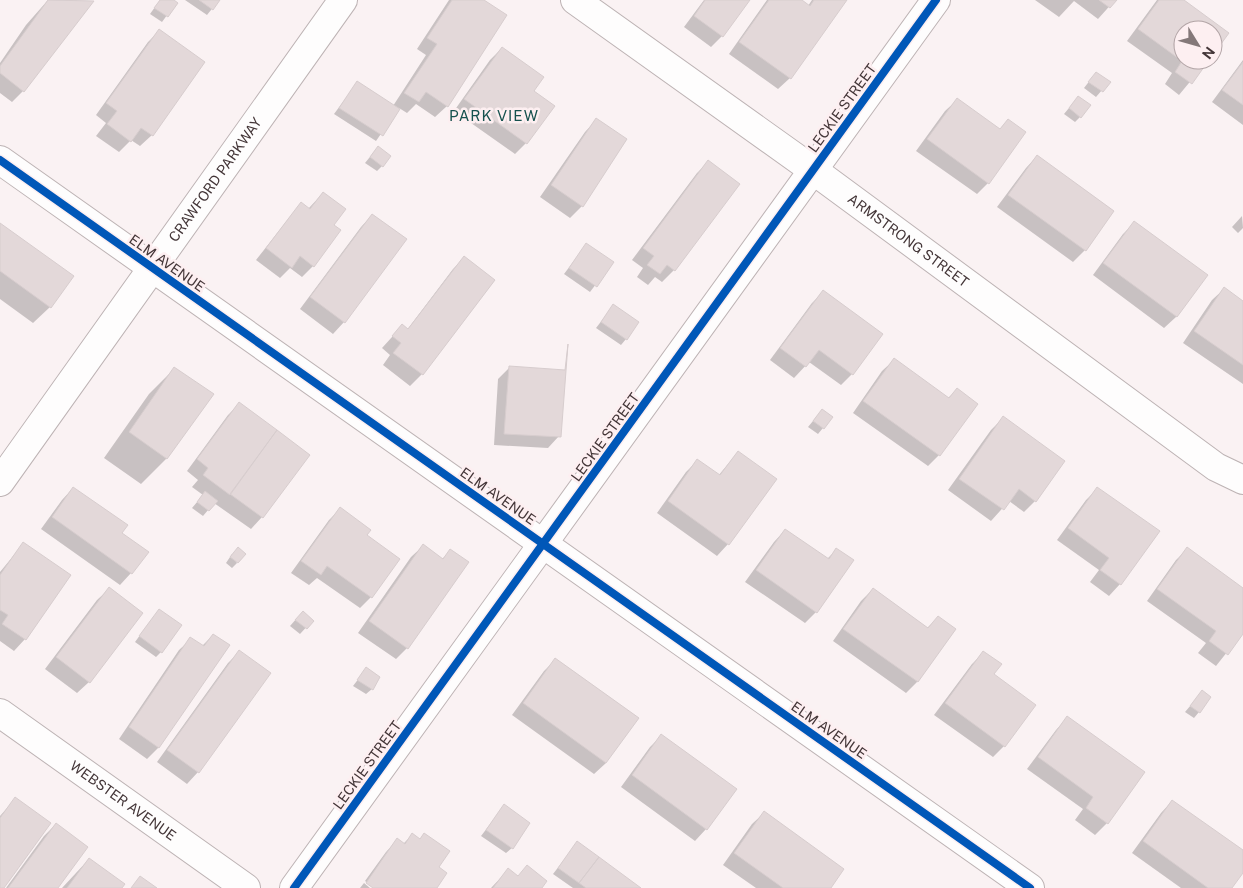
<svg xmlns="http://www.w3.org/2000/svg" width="1243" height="888" font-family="'Public Sans',sans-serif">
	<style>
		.shadow { fill: #0003 }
		.building { fill: #e3d8d9; stroke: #d7cdce }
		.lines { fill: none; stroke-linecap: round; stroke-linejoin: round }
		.street-casing { stroke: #bdb3b4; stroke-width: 30 }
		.street { stroke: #fefdfd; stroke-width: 28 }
		.cycleway-casing { stroke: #fdeff1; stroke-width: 11 }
		.cycleway { stroke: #0057b8; stroke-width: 8 }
		.labels { text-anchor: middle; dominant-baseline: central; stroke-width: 5; stroke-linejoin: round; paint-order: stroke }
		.street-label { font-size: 14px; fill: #443638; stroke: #fdeff1 }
		.neighbourhood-label { font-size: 15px; letter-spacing: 1px; fill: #15514e; stroke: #fdeff1 }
	</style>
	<rect width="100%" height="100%" fill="#faf2f3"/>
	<path class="shadow" d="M48 0 92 1 23 91 12 102 0 93V63L26 25Z
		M160 0H172L176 3 162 22 150 14Z
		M185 0H219L207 15Z
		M449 0H482L447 106 435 117 416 104 407 113 399 108 376 141 334 114 357 83 393 106 426 55 417 49Z
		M704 0H748L722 36 711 47 684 27Z
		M767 0H800L808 6 812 0H845L790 78 778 89 729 54Z
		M1035 0H1115L1098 19 1074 1 1059 17Z
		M1157 0H1182L1227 33 1213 53V30H1183V60H1208L1179 95 1165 84 1172 73 1127 41Z
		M159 31 152 135 140 146 131 140 119 152 96 136 106 123 96 115 148 42Z
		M502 48 533 92 526 143 515 154 454 111 490 60Z
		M1243 60V125L1212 102Z
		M1091 79 1109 82 1096 97 1084 88Z
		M1078 97 1080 117 1075 122 1064 114Z
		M957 100 999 130 1008 120 988 183 977 194 916 151 945 111Z
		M596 120 626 140 582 206 570 218 540 197 585 132Z
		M378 147 382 166 377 171 365 163Z
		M1037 156 1113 211 1085 250 1073 262 997 207 1026 168Z
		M708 162 738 184 674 270 662 282 655 277 648 285 637 277 643 268 632 260 697 173Z
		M323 193 332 225 313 266 302 277 290 268 280 278 256 260 301 203 308 209Z
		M372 215 344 322 333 334 300 309 361 227Z
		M1242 216 1243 228 1238 233 1232 227Z
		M1134 223 1206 276 1176 317 1164 328 1093 275 1123 234Z
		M0 225 50 307 33 323 0 299Z
		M586 245 612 263 590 292 564 274Z
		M464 258 494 281 422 374 410 386 383 365 390 355 382 348 402 326 407 330 453 269Z
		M1224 289 1243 302V384L1183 343 1212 300Z
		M823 292 852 374 841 385 809 362 794 378 770 360 812 303Z
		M613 306 626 339 621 345 596 328Z
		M894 360 948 398 957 390 939 455 928 466 853 413 882 371Z
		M510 367 559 436 548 448 494 445 498 379Z
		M175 368 167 458 141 484 104 458 149 394Z
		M239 404 308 455 262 517 251 529 214 503 203 516 192 508 203 495 192 487 198 480 187 471 228 415Z
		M822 410 832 417 818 434 808 427Z
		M1003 418 1035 501 1024 512 1009 501 991 521 948 490 991 430Z
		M738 452 728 544 717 556 657 513 686 472 697 461 718 476Z
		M73 488 120 533 131 573 120 585 41 529 62 500Z
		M1098 488 1120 584 1109 596 1090 582 1099 570 1057 540 1086 500Z
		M340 509 365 536 371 597 360 608 317 578 309 585 291 573 329 520Z
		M785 530 827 559 836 550 816 612 805 623 745 582 774 542Z
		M23 544 25 639 14 651 0 641V572Z
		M423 546 442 559 451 551 407 648 396 659 358 633 411 557Z
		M1187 549 1243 589V632L1216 666 1198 653 1206 643 1147 601 1176 560Z
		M232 554 237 563 232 568 226 563Z
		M109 589 89 682 77 693 45 669 97 600Z
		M873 589 927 628 938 618 955 630 917 682 906 693 833 641 861 601Z
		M154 616 161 652 156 657 135 642Z
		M297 618 312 621 300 634 290 626Z
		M213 635 159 747 147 759 119 739 179 650 191 639 202 646Z
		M239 652 198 772 187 784 157 762 228 663Z
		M983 653 993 675 1004 746 993 757 934 715 972 664Z
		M555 660 606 763 594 774 512 715 544 671Z
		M366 669 372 689 366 694 353 686Z
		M1202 692 1199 712 1194 718 1185 712Z
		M1067 718 1143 772 1107 823 1095 835 1075 820 1083 809 1027 769 1056 730Z
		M661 736 706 829 695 841 621 787 650 747Z
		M15 799 3 888H0V816Z
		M1172 801 1243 852V871L1231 888H1181L1132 853 1161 813Z
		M504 806 512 848 506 853 481 836Z
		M764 813 829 888H756L723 865 752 824Z
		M56 824 57 888H6L44 836Z
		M425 834 437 867 435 888H375L365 881 386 852 397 840 403 844 412 835 419 840Z
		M577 843 638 888H573L553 874Z
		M89 859 121 888H62Z
		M508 870 517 877 541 888H491Z
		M364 883 370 888H360Z"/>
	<path class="building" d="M48 0 94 1 24 92 0 73V66Z
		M160 0H174L178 3 168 17 154 8Z
		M199 0H220L213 10Z
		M452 0H484L507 15 448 107 426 92 419 102 404 93 437 44 427 38Z
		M705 0H750L723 37 694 16Z
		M769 0H802L810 6 814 0H847L791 79 739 42Z
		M1099 0H1117L1110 8Z
		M1159 0H1184L1229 33 1213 55V30H1183V60H1209L1192 84 1175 72 1182 61 1138 29Z
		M159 29 205 62 153 136 141 128 131 142 107 124 117 111 106 103Z
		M502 47 544 77 534 91 555 106 527 144 464 99Z
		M1243 62V105L1222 90Z
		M1096 72 1111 82 1103 92 1088 82Z
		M357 81 400 109 383 136 339 108Z
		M1078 96 1091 105 1081 118 1069 108Z
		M957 98 1000 129 1008 119 1026 132 989 184 927 139Z
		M596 118 627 139 583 207 551 185Z
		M378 146 391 156 383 167 370 157Z
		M1037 155 1114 211 1086 251 1008 195Z
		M708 160 740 184 675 271 667 265 660 274 647 265 654 256 643 248Z
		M323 192 346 209 334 225 341 230 314 267 300 256 292 268 266 248 301 202 310 209Z
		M372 214 407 239 345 323 310 297Z
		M1134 221 1208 275 1177 317 1103 263Z
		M0 223 74 276 51 308 0 271Z
		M586 243 614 262 597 287 569 268Z
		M464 256 495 280 423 375 393 353 401 343 392 336 402 324 408 329Z
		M1224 287 1243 301V365L1194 331Z
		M823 290 883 334 853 375 819 350 806 367 780 348Z
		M613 304 639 322 627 340 601 322Z
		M568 344 561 437 504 434 509 366 565 370Z
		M894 358 949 398 957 388 978 404 940 456 863 401Z
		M174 367 214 394 167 459 129 432Z
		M239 402 277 430 230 495 203 475 208 468 197 459Z
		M822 409 833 417 824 429 813 421Z
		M1003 416 1065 461 1036 502 1019 489 1004 510 959 479Z
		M277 430 310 455 263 518 230 494Z
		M738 451 777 479 729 545 668 501 697 459 720 475Z
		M73 487 128 525 122 533 149 552 132 574 52 517Z
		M1097 487 1160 531 1121 585 1100 570 1109 558 1068 528Z
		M205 491 218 501 209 511 197 502Z
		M340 507 371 530 367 535 400 559 372 598 327 566 321 575 301 561Z
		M785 529 829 559 836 548 854 560 817 613 756 570Z
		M23 542 71 575 26 640 2 624 8 615 0 610V575Z
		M423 544 443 559 450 549 469 562 408 649 369 621Z
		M238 547 246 554 238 563 230 557Z
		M1187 547 1243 588V634L1228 655 1209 641 1216 631 1157 589Z
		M109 587 143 613 90 683 56 657Z
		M873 588 928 628 938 616 956 629 918 682 843 629Z
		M159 609 182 625 162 653 139 636Z
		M303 611 314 621 307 629 295 620Z
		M213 634 230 645 159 748 129 727 190 637 204 646Z
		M239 650 271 673 199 773 167 750Z
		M983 651 1002 664 994 674 1036 705 1005 747 945 703Z
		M555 658 639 718 606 763 523 703Z
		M366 667 380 677 373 690 357 680Z
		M1202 690 1211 697 1200 713 1190 706Z
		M1067 716 1145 772 1108 824 1086 808 1093 797 1038 757Z
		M661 734 737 789 707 830 632 775Z
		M15 797 51 823 4 888H0V818Z
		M1172 800 1243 850V873L1232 888H1208L1143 841Z
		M504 804 530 823 513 849 486 830Z
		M764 811 844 869 831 888H783L734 853Z
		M56 823 88 847 58 888H8Z
		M412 833 420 839 424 833 450 851 439 867 447 873 437 888H373L366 883 397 838 405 844Z
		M577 841 599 857 579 883 558 868Z
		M599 857 641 888H586L579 883Z
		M89 858 125 884 122 888H67Z
		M527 865 547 881 542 888H493L508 868 518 876Z
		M140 876 157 888H131Z"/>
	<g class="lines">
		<g class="street-casing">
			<g id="street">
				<path id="s1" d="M575 0 813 170 1216 467 1243 480"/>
				<path d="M0 160 1030 888"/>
				<path id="s2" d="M0 482 343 0"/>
				<path id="s3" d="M0 713 246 888"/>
				<path d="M294 888 936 0"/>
			</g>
		</g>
		<use href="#street" class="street"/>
		<g class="cycleway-casing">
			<path id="cycleway" d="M0 160 1030 888
				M294 888 936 0"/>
		</g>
		<use href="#cycleway" class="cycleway"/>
	</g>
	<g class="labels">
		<g class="street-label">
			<text transform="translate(842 108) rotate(-54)">LECKIE STREET</text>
			<text stroke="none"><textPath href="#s2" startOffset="371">CRAWFORD PARKWAY</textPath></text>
			<text stroke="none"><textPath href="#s1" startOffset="411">ARMSTRONG STREET</textPath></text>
			<text transform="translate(167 263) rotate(35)">ELM AVENUE</text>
			<text transform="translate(605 437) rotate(-54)">LECKIE STREET</text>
			<text transform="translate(498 496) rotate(35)">ELM AVENUE</text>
			<text transform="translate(829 730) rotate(35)">ELM AVENUE</text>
			<text transform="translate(367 765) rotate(-54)">LECKIE STREET</text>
			<text stroke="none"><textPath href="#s3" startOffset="151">WEBSTER AVENUE</textPath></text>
		</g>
		<g class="neighbourhood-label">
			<text x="494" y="115">PARK VIEW</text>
		</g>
	</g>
	<g transform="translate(1198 45) rotate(127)"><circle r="24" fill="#fdeff1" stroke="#b3a5a7"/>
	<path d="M0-4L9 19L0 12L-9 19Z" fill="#847879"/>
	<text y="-8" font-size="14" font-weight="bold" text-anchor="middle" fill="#443638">N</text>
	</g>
</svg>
